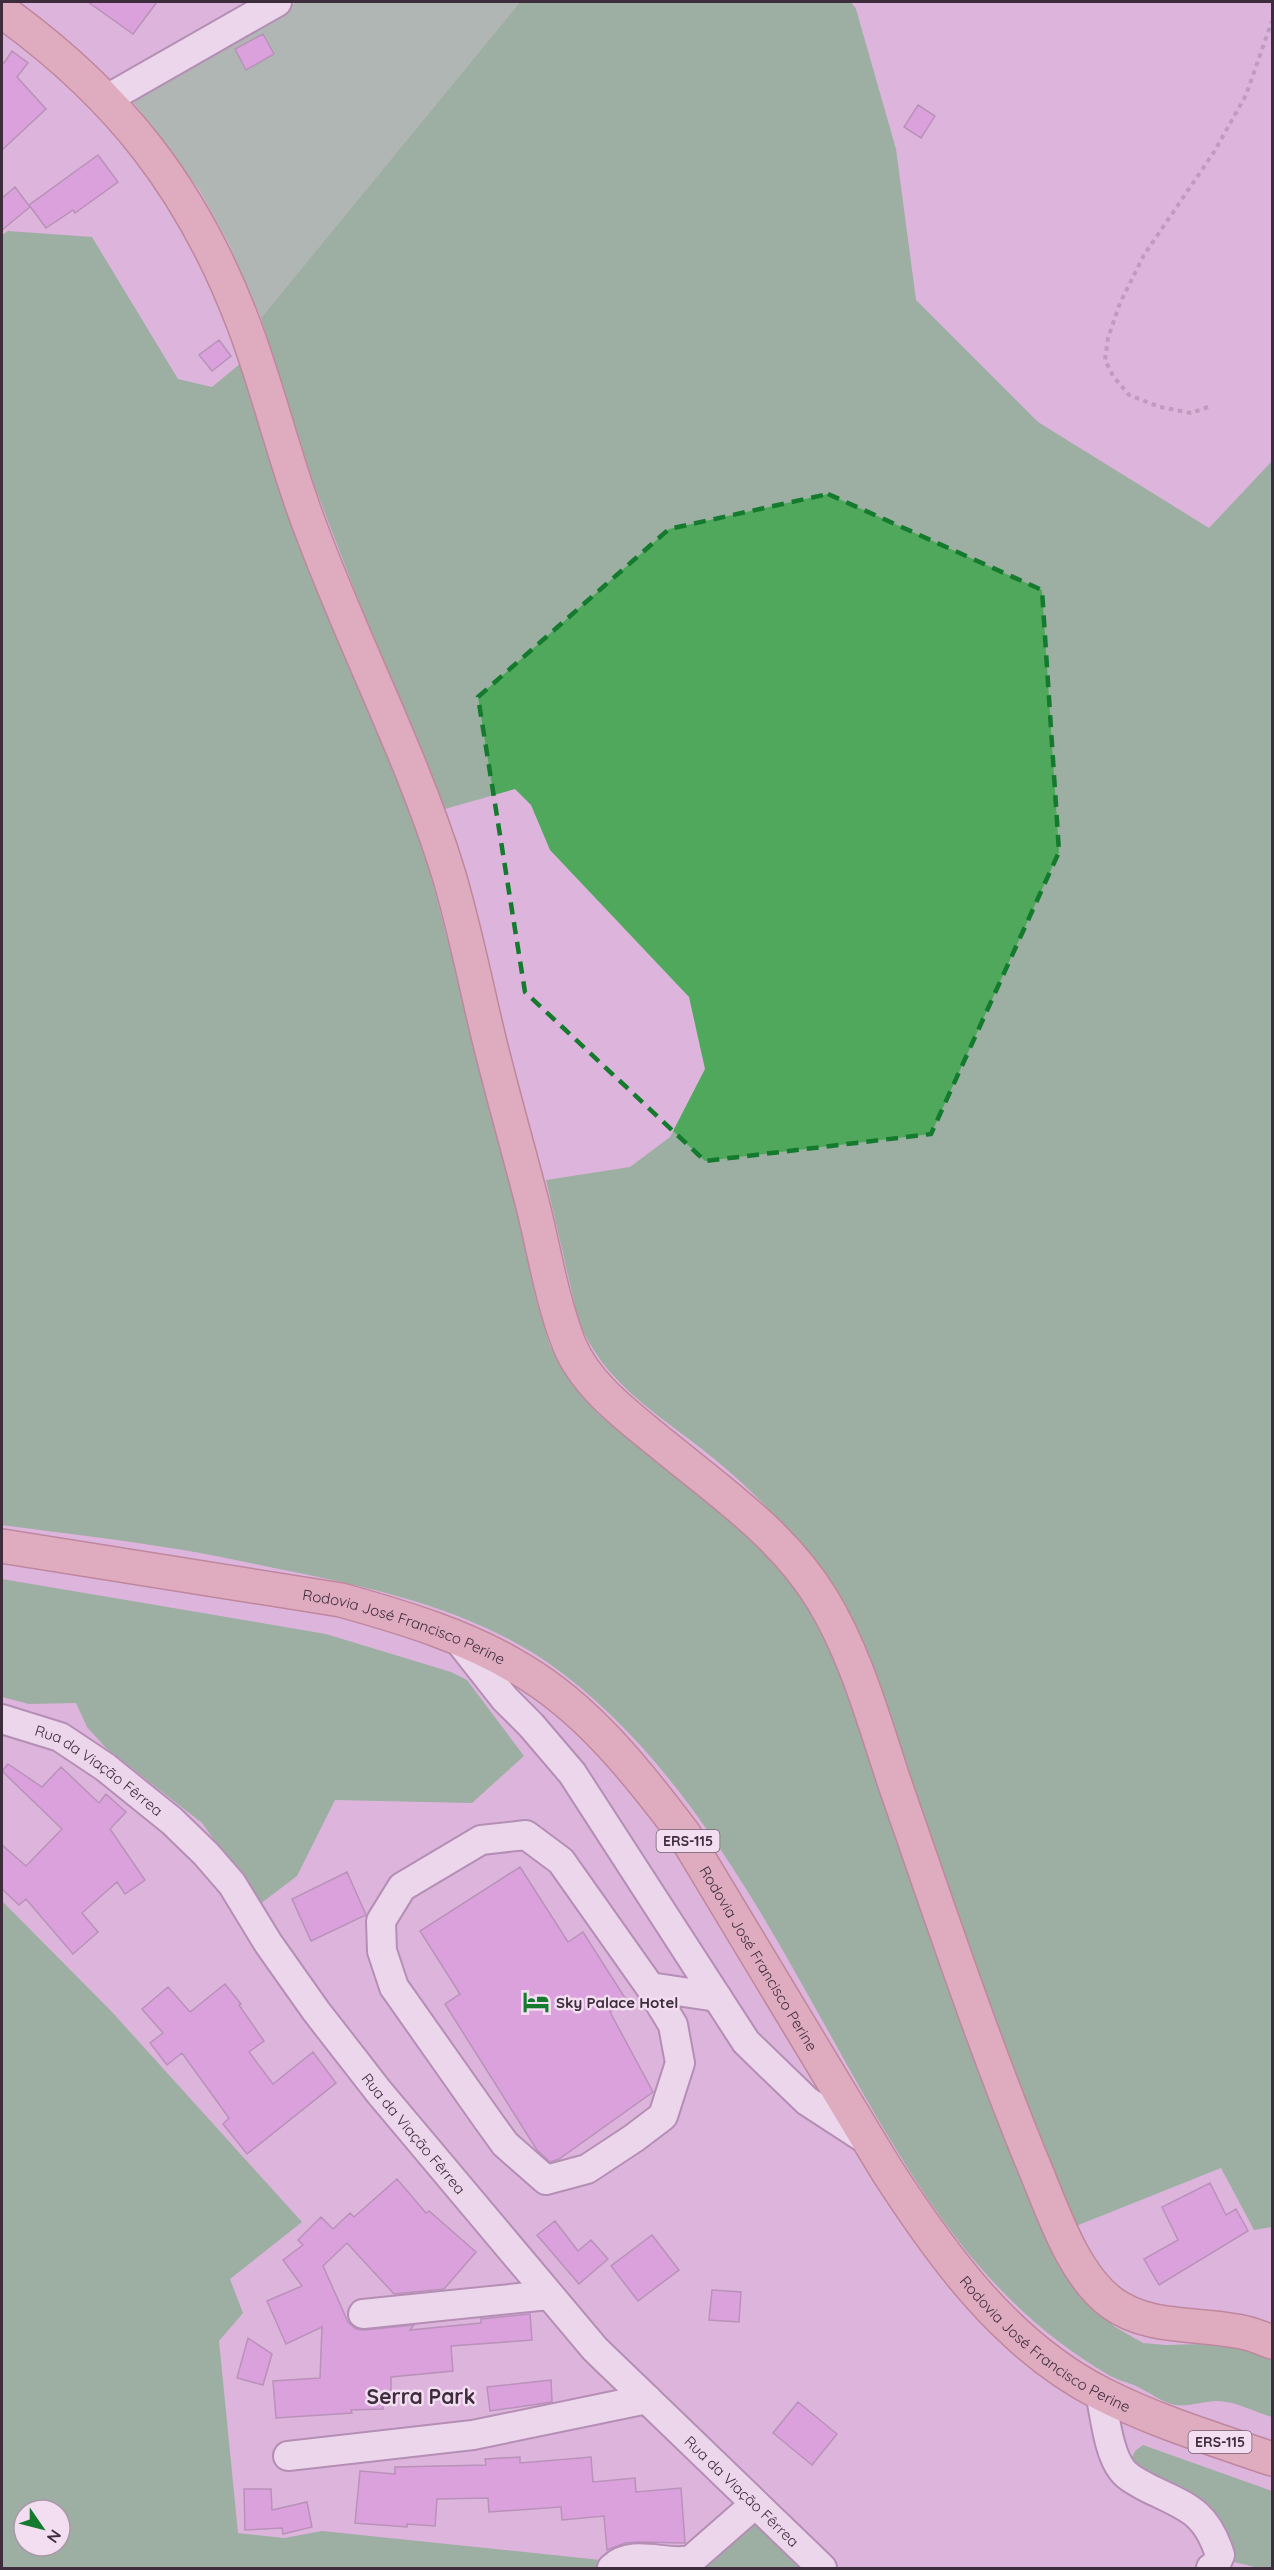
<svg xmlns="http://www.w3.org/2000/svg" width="1274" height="2570" font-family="Quicksand,sans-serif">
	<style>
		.green { fill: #7ab980 }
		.forest { fill: #4fa85b; fill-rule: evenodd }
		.building { fill: #da8bdb; stroke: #8c688c; stroke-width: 1.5 }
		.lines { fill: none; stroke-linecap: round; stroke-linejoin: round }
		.minor-casing { stroke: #856185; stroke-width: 32 }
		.major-casing { stroke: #9c5050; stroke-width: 36 }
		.path { stroke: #9c7e9b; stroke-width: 4; stroke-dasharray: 4.5 4.5; stroke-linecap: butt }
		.minor { stroke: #fff; stroke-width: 28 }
		.major { stroke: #e2a19c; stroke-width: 33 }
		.marked { fill: none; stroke: #147a2d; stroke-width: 4.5; stroke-dasharray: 12 8; stroke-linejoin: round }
		.labels { text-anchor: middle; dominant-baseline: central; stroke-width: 5; stroke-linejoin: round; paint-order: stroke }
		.shield { fill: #f2ddf1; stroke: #736272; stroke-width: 1.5 }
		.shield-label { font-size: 14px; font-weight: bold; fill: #3d2d3c }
		.street-label { font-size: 15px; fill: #3d2d3c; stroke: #f2ddf1 }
		.poi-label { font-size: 15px; font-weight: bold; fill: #3d2d3c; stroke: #f2ddf1; text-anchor: start }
		.district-label { font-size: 21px; font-weight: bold; fill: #3d2d3c; stroke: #f2ddf1 }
	</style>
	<rect width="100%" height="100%" fill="#ddb5dc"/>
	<path class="green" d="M297 2H520L261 318 228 242 200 191 131 99Z"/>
	<path class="forest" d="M520 2H851L856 9 896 149 916 300 1038 422 1209 528 1272 461V2227L1254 2230 1221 2168 1071 2228 817 1565C789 1530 759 1497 725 1468 672 1421 605 1390 578 1319L546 1180 630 1167 670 1137 705 1069 689 997 550 850 531 805 515 789 445 809 368 625 313 482 261 318Z
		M8 231 92 237 178 379 212 387 241 363 418 827 509 1174 536 1299 550 1346 567 1377 598 1414 726 1512 760 1545 809 1607 846 1683 1088 2303 1115 2327 1143 2343 1166 2345 1239 2343 1272 2353V2417C1255 2412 1235 2401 1217 2401 1204 2401 1188 2407 1175 2405 1163 2403 1149 2392 1138 2387 1128 2382 1116 2380 1107 2374 990 2305 926 2203 860 2088 776 1940 690 1762 547 1662 471 1610 377 1589 289 1571 254 1564 219 1556 183 1550 123 1540 62 1533 2 1525V235Z
		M2 1579 326 1634 451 1672 467 1680 524 1756 472 1803 335 1800 297 1876 260 1904 202 1823 106 1748 87 1727 76 1703 29 1704 2 1697Z
		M2 1901 112 2012 302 2222 230 2279 243 2313 219 2341 238 2533 284 2538 322 2531 601 2560 598 2568H2ZM24 2510H60V2546H24Z
		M1143 2445 1272 2491V2568H1259L1234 2562C1234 2534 1216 2505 1191 2493 1166 2481 1146 2484 1131 2459L1135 2451Z
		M751 2517 805 2568H680Z"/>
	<path class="building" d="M88 2H157L133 34Z
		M263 34 274 54 246 70 235 49Z
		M12 51 28 63 17 77 46 109 2 150V61L4 63Z
		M918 105 935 116 921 138 904 127Z
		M98 155 118 182 75 213 73 210 46 228 29 205Z
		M15 187 30 207 2 230V198Z
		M219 340 231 356 212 371 199 355Z
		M8 1764 42 1787 61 1767 99 1803 106 1794 126 1812 110 1829 145 1880 125 1894 117 1882 82 1913 98 1932 73 1954 26 1899 19 1905 2 1889V1845L26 1866 62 1829 2 1771Z
		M520 1867 568 1942 583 1932 627 2001 610 2012 653 2092 559 2159 550 2162 537 2150 445 2004 460 1994 420 1931Z
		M347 1872 366 1915 311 1941 292 1899Z
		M225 1984 241 2004 239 2005 264 2041 249 2052 273 2084 313 2052 336 2083 247 2154 223 2124 229 2118 182 2053 167 2065 150 2043 163 2033 142 2009 168 1987 190 2012Z
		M397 2179 426 2213 429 2211 476 2252 444 2289 394 2294 347 2243 323 2266 348 2322 356 2329 364 2330 414 2325 410 2330 481 2323V2319L530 2314 532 2340 451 2346 453 2371 391 2377V2399H383V2409L351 2410 352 2413 276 2418 273 2381 320 2378 322 2327 286 2344 267 2301 302 2286 283 2260 303 2245 298 2240 321 2217 333 2229 350 2213 354 2217Z
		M1210 2183 1226 2215 1236 2209 1248 2231 1159 2285 1144 2259 1178 2240 1162 2207Z
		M555 2221 578 2251 591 2240 608 2259 579 2284 537 2235Z
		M652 2235 679 2270 638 2301 611 2266Z
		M712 2290 741 2292 739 2322 709 2320Z
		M248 2338 272 2354 263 2385 237 2378Z
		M551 2380 552 2402 490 2411 487 2387Z
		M798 2402 837 2434 812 2465 773 2433Z
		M520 2457V2463L591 2457 593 2482 635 2478 636 2492 681 2488 685 2543 638 2542 625 2543 607 2550 604 2516 562 2520 561 2507 489 2512 488 2498 437 2499 435 2526 407 2524V2527L355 2523 360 2471 395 2474V2467L486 2465 485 2459Z
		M244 2489H271L272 2510 307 2502 312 2527 283 2534 282 2528 245 2530Z"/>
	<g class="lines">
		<g class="minor-casing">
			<g id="minor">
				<path d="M107 99 277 2"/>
				<path d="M457 1638 505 1699 531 1725 572 1773 746 2042 807 2101 870 2142"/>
				<path id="s1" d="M2 1719 60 1737 105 1767 172 1821 206 1854 232 1884 268 1943 316 2011 379 2092 595 2349 822 2568"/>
				<path d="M650 1987 673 2025 680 2063 663 2116 634 2138 587 2169 546 2180 505 2144 487 2119 394 1987 382 1951 381 1921 402 1887 481 1840 526 1835 561 1861 650 1987 717 1997"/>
				<path d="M363 2314 549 2295"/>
				<path d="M1100 2393C1105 2415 1108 2452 1122 2470 1128 2478 1139 2483 1148 2488 1187 2507 1206 2511 1220 2555L1215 2566 1211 2568"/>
				<path d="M288 2456 473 2435 647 2399"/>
				<path d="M612 2568C634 2548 665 2566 691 2560L755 2504"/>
			</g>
		</g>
		<g class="major-casing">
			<g id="major">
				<path d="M2 11C119 95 193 190 244 325 267 386 282 449 304 510 347 632 410 749 448 872 464 925 475 981 488 1035 502 1093 519 1151 534 1210 545 1255 552 1300 569 1344 586 1386 629 1417 663 1445 719 1491 783 1535 822 1599 858 1658 876 1729 898 1793 941 1916 982 2039 1031 2159 1051 2205 1071 2273 1112 2303 1150 2331 1202 2322 1246 2333 1255 2335 1264 2339 1272 2342"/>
				<path id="s2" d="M2 1546 341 1600C402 1617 466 1636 520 1669 587 1708 638 1773 684 1834L886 2169C942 2256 1007 2346 1102 2394 1157 2422 1214 2439 1272 2459"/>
			</g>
		</g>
		<path class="path" d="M1208 407 1191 413 1160 407 1129 395 1113 376 1105 360 1108 338 1120 303 1144 255 1214 152 1246 95 1272 21"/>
		<use href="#minor" class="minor"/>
		<use href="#major" class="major"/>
	</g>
	<path d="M0 0H1274V2570H0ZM828 494 1042 590 1059 852 931 1134 705 1161 525 992 478 697 669 529Z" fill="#ddb5dc" fill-opacity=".55" fill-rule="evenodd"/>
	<path class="marked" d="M828 494 1042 590 1059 852 931 1134 705 1161 525 992 478 697 669 529Z"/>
	<defs>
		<g id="hotel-bare" transform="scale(2.07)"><path d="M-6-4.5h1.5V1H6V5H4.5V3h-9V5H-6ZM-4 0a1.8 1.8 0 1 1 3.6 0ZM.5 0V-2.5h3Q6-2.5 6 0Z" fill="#147a2d" stroke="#f2ddf1" stroke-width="2.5" paint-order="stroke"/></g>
	</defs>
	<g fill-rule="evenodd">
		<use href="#hotel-bare" x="536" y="2002"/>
	</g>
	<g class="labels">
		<g class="shield">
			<rect x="656.5" y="1830" width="63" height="22" rx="4.5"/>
			<rect x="1188.5" y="2431" width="63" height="22" rx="4.5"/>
		</g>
		<g class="shield-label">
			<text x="688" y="1841">ERS-115</text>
			<text x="1220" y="2442">ERS-115</text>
		</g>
		<g class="street-label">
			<text stroke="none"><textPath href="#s2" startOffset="411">Rodovia José Francisco Perine</textPath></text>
			<text stroke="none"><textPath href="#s1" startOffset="111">Rua da Viação Fêrrea</textPath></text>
			<text stroke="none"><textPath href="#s2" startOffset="915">Rodovia José Francisco Perine</textPath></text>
			<text stroke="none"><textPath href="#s1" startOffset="597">Rua da Viação Fêrrea</textPath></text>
			<text stroke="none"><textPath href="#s2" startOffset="1401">Rodovia José Francisco Perine</textPath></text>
			<text stroke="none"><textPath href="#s1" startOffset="1083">Rua da Viação Fêrrea</textPath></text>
		</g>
		<g class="poi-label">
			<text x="556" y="2002">Sky Palace Hotel</text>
		</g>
		<g class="district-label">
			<text x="421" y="2396">Serra Park</text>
		</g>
	</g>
	<rect width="1274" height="2570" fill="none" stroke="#3d2d3c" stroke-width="6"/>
	<g transform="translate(42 2528) rotate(125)"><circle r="28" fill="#f2ddf1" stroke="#aa97a9" stroke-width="1.5"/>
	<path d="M0-4.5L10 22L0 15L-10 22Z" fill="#147a2d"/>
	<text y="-9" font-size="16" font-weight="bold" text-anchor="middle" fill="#3d2d3c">N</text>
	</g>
</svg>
